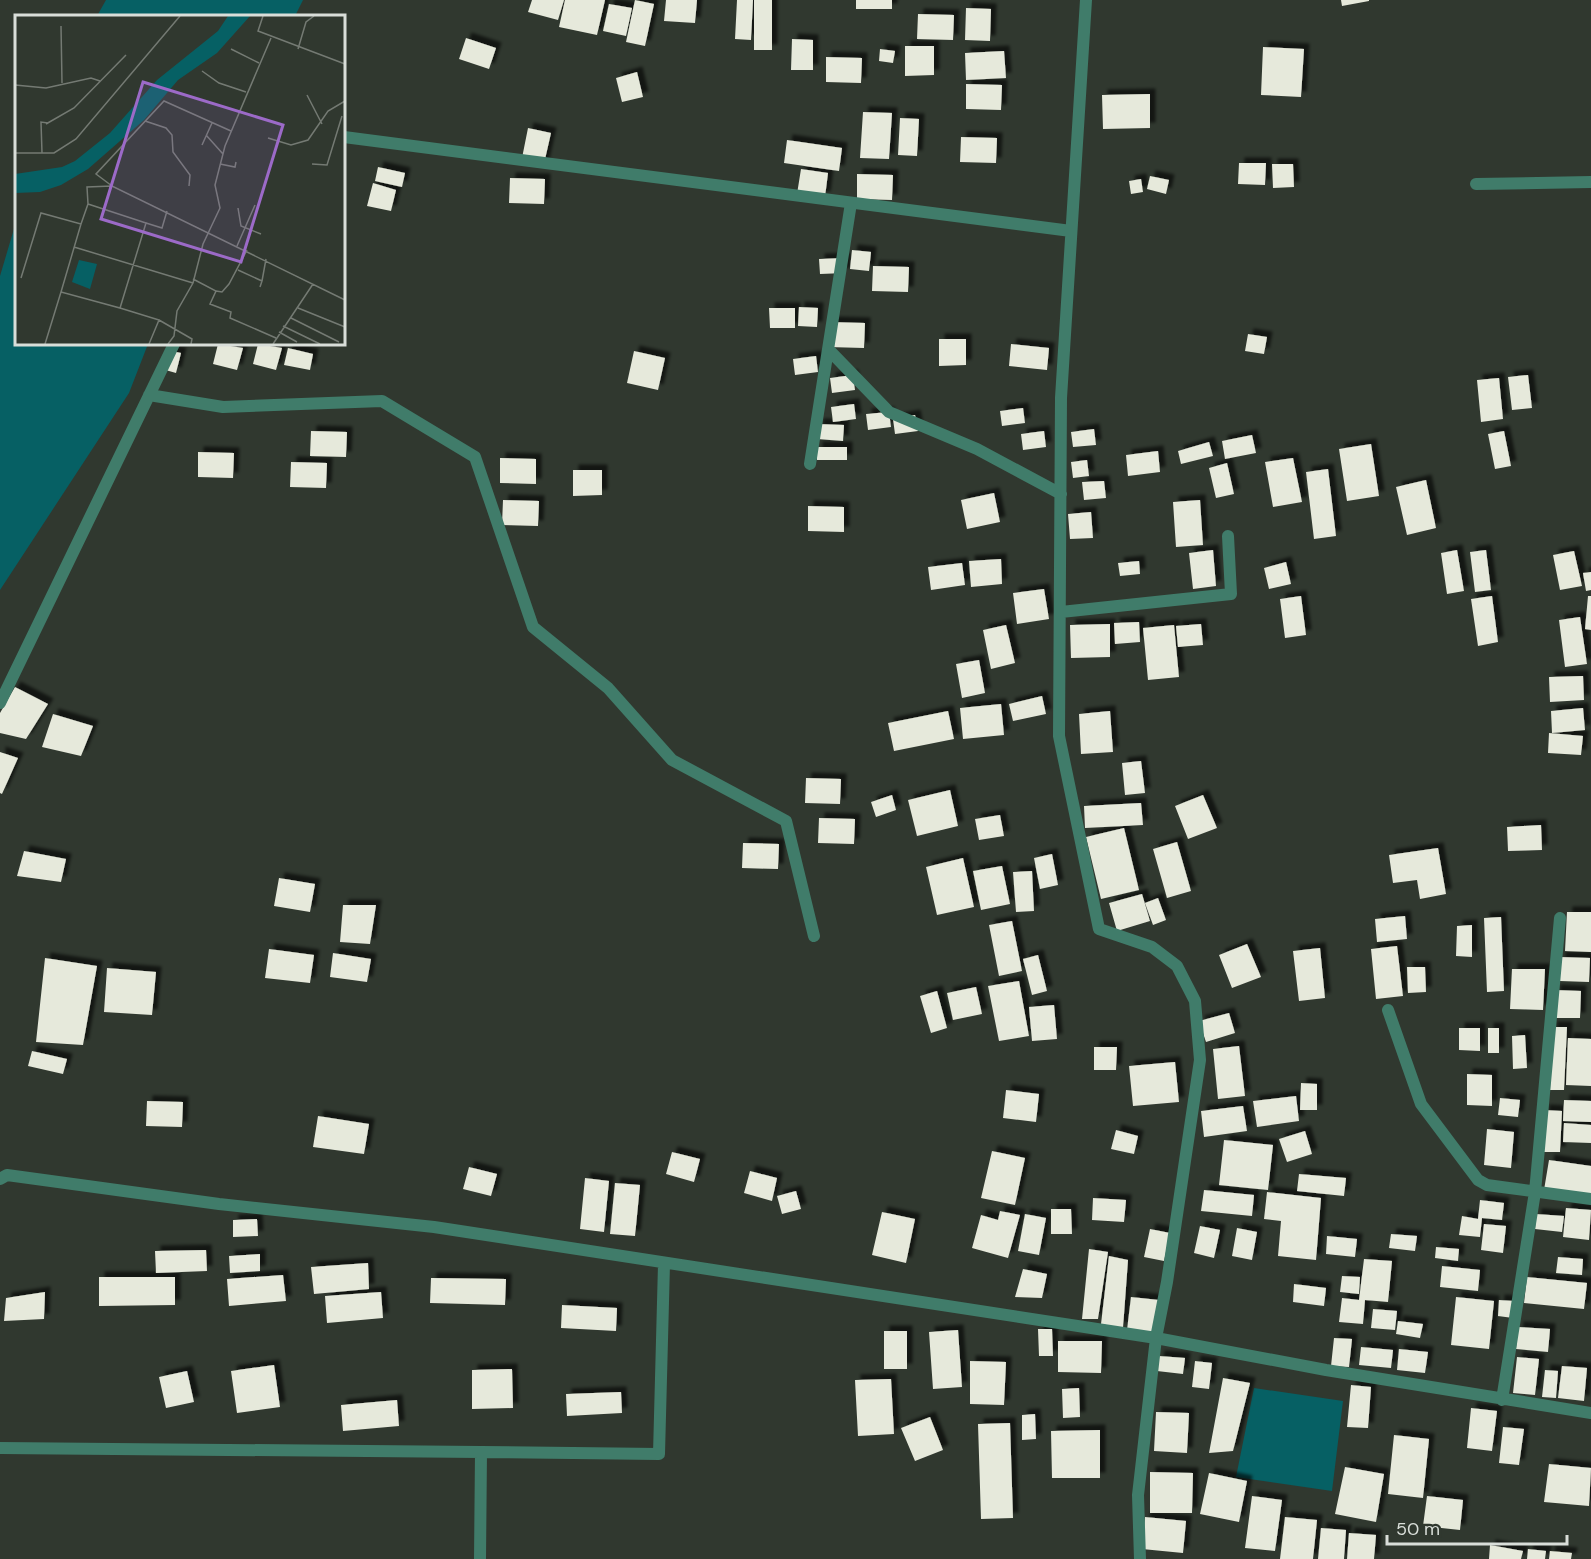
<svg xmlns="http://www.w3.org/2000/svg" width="1591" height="1559" font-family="'DM Sans',sans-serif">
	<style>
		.water { fill: #066064 }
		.building { fill: #e6e9db; filter: url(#shadow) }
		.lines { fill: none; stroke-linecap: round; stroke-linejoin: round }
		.street { stroke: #407c6a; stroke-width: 12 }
		.inset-road { fill: none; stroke: #747a73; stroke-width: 1.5 }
		.view { fill: #9c6ac8; fill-opacity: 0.15; stroke: #9c6ac8; stroke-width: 3 }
		.inset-edge { fill: none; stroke: #d9ded9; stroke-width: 3 }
	</style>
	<defs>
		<filter id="shadow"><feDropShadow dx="5.5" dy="-5.5" stdDeviation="1.5" flood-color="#0009"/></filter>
	</defs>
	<rect width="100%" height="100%" fill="#30382f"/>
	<path class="water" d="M106 0H303L295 16H97Z
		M16 222V344H148L129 393 0 590V276Z
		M1254 1388 1343 1401 1332 1491 1236 1477Z"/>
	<path class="building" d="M532 0H564L558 20 528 12Z
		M565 0H605L597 35 559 27Z
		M635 0 654 4 645 46 626 42Z
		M666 0H697L695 23 664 21Z
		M737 0H753L751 40 735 39Z
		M754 0H772V50H754Z
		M856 0H892V9H856Z
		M1341 0H1369V1L1342 6Z
		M609 4 632 8 626 36 603 31Z
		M966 8 991 9 990 41 965 40Z
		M918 14 954 15 953 40 917 39Z
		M466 38 496 48 489 69 459 59Z
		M792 39 813 40V70H791Z
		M905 46H934V75L905 76Z
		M1263 47 1304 49 1301 97 1261 95Z
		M880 49 895 51 893 63 879 61Z
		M1004 51 1006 78 966 80 965 53Z
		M826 57 862 58 861 83 826 82Z
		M637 72 643 97 622 102 616 78Z
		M966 84 1002 85 1001 110 966 109Z
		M1150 94V128L1103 129 1102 95Z
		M863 112 892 113 889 159 860 158Z
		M900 118 919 119 917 156 898 155Z
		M528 128 551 133 543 168 521 163Z
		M961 137 997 138 996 163 960 162Z
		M787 140 842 148 839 171 784 163Z
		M1239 163H1266L1265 185 1238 184Z
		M1272 164H1293L1294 187 1273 188Z
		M378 167 405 173 402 187 375 181Z
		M801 169 828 173 825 197 797 194Z
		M857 174 893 175 892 200 857 199Z
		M1150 176 1169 180 1166 194 1147 189Z
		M510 178 545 179 544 204 509 203Z
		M1141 179 1143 192 1131 194 1129 181Z
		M373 183 396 190 391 211 367 206Z
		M852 250 871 252 869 271 850 269Z
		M845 258V273L820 274 819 259Z
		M873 266 909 267 908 292 872 291Z
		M799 307 818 308 817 327 798 326Z
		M769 308H795V328H770Z
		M829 322 865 323 864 348 828 347Z
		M1248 334 1267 337 1264 354 1245 351Z
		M939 339H966V365L939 366Z
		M218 344 243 348 237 370 213 364Z
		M258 344 282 348 276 370 253 364Z
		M1011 344 1049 348 1047 370 1009 366Z
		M288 348 313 354 310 370 284 365Z
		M167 350 181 353 176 373 162 369Z
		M634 351 665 358 658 390 627 383Z
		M816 356 818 372 795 375 793 359Z
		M853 375 855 390 832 393 830 378Z
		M1528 375 1532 408 1512 410 1508 377Z
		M1499 378 1503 419 1481 422 1477 380Z
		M854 404 856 419 833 422 831 407Z
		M1023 408 1025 423 1002 426 1000 411Z
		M889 412 891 427 868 430 866 414Z
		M915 415 918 431 895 434 893 419Z
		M818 424 844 425 843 441 817 439Z
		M1094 429 1096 445 1073 447 1071 432Z
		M311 431 347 432 346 457 310 456Z
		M1044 431 1046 447 1023 450 1021 434Z
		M1504 431 1511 466 1495 469 1488 434Z
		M1252 435 1256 453 1225 459 1222 441Z
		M1209 442 1213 456 1181 464 1178 451Z
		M1371 444 1379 496 1347 501 1339 449Z
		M817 447H847V460H817Z
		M1158 451 1160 472 1128 476 1126 455Z
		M198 452 234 453 233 478 198 477Z
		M500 458 536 459V484L500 483Z
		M1293 458 1302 502 1273 507 1265 462Z
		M1087 460 1089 476 1073 478 1071 462Z
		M291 462 327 463 326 488 290 487Z
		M1227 463 1234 494 1216 498 1209 468Z
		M1328 469 1336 536 1314 539 1306 472Z
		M573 470H602V495L573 496Z
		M1426 480 1436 528 1407 535 1396 487Z
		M1104 481 1106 498 1084 500 1082 482Z
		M994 493 1000 522 967 529 961 500Z
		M503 500 539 501 538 526 502 525Z
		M1200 500 1203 545 1176 547 1173 502Z
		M808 506 844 507V532L808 531Z
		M1091 512 1093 538 1070 539 1068 514Z
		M1213 550 1216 586 1193 589 1189 553Z
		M1457 550 1464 591 1447 594 1441 553Z
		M1486 550 1491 590 1475 592 1470 552Z
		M1574 551 1582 586 1560 590 1553 555Z
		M1001 559 1002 584 971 587 969 561Z
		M1139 561 1140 574 1120 576 1118 563Z
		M1286 562 1291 584 1269 589 1264 568Z
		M962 563 965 585 931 590 928 567Z
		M1591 572V590L1586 591 1583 573Z
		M1044 589 1049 619 1017 624 1013 593Z
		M1301 596 1306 635 1285 638 1280 599Z
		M1492 596 1498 642 1478 646 1471 599Z
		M1588 596H1591V630L1585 629Z
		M1580 617 1587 664 1565 667 1559 620Z
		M1139 622 1140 642 1115 644 1114 623Z
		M1110 624V657L1071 658 1070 625Z
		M1201 624 1203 645 1178 647 1176 626Z
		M1006 625 1015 663 991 669 983 630Z
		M1174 625 1179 677 1148 680 1143 628Z
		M979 660 985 693 962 698 956 664Z
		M1583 676 1584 700 1550 702 1549 677Z
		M15 687 48 704 26 739 0 733V713Z
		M1042 696 1046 714 1013 721 1009 704Z
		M1001 704 1004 735 963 739 960 708Z
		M1583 708 1585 730 1552 733 1551 711Z
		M948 711 954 739 894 751 888 723Z
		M1110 711 1113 752 1081 754 1079 714Z
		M53 714 93 726 81 756 42 747Z
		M1549 733 1583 736 1581 755 1548 753Z
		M0 752 18 758 2 794 0 793Z
		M1141 761 1145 793 1125 795 1122 763Z
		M806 778 841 779 840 804 805 803Z
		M950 790 958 826 917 836 908 800Z
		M892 795 896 810 876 817 871 802Z
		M1203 795 1217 828 1188 839 1175 806Z
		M1141 803 1143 825 1085 828 1084 806Z
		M1000 815 1004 836 979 840 975 819Z
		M819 818 855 819 854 844 818 843Z
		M1541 825 1542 850 1508 851 1507 827Z
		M1124 828 1139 890 1101 899 1086 837Z
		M1177 842 1191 891 1167 898 1153 849Z
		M743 843 779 844 778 869 742 868Z
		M1438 848 1446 894 1420 899 1417 880 1393 883 1389 855Z
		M24 851 66 859 61 882 17 876Z
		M1052 854 1058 885 1040 889 1034 858Z
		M963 858 974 907 937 915 926 867Z
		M1002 866 1010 904 981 910 973 871Z
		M1032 871 1034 911 1016 912 1013 872Z
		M279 878 315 884 310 912 274 906Z
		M1142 894 1150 921 1117 931 1109 903Z
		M1158 898 1166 920 1153 925 1145 903Z
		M343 905H376L370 944 340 942Z
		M1567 912H1591V952L1565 951Z
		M1405 916 1407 939 1377 942 1375 919Z
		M1501 917 1504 991 1487 992 1484 918Z
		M1012 921 1022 971 999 976 989 925Z
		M1472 925V957L1456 956 1457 926Z
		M1247 944 1261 977 1232 988 1219 955Z
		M1397 946 1403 996 1376 999 1371 949Z
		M1320 948 1325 998 1299 1001 1293 951Z
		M269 949 314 955 310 983 265 978Z
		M333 953 371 959 367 982 330 977Z
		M1038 955 1047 991 1032 995 1023 959Z
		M1560 957 1590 958 1589 982 1560 981Z
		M45 958 97 966 83 1045 36 1042Z
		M1407 967H1425L1426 992 1408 993Z
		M107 968 156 972 152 1015 104 1012Z
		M1512 969H1545L1543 1010 1510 1009Z
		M1019 981 1029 1036 999 1041 988 986Z
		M976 987 982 1014 953 1020 947 993Z
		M1555 990 1581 991 1580 1018H1554Z
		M937 991 947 1028 931 1033 920 996Z
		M1054 1005 1057 1039 1032 1041 1029 1007Z
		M1229 1013 1235 1033 1206 1042 1199 1021Z
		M1552 1027H1567L1564 1090H1550Z
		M1459 1028H1480V1051L1459 1050Z
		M1488 1028H1499V1053H1488Z
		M1525 1035 1527 1068 1513 1069 1512 1036Z
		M1568 1038 1591 1039V1086L1566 1085Z
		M1239 1046 1245 1096 1218 1099 1213 1049Z
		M1094 1047H1117L1116 1070H1094Z
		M32 1051 67 1059 63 1074 28 1066Z
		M1175 1062 1179 1102 1133 1106 1129 1066Z
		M1467 1074 1492 1075V1106L1467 1105Z
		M1301 1083 1317 1084V1110H1300Z
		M1006 1090 1039 1094 1036 1122 1003 1118Z
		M1296 1096 1299 1121 1257 1127 1253 1101Z
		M1500 1098 1520 1100 1518 1117 1498 1115Z
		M1564 1100 1591 1101V1122L1563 1121Z
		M147 1101 183 1102 182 1127 146 1126Z
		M1243 1106 1247 1131 1204 1137 1201 1111Z
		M1544 1110 1562 1111 1560 1152H1542Z
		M318 1116 369 1124 364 1154 313 1147Z
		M1564 1123 1591 1125V1143L1563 1142Z
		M1487 1129 1514 1132 1511 1168 1484 1165Z
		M1116 1130 1138 1136 1134 1154 1111 1149Z
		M1305 1131 1312 1154 1287 1162 1279 1139Z
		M1224 1140 1273 1145 1268 1190 1219 1185Z
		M992 1151 1025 1158 1015 1205 981 1198Z
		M672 1152 700 1159 694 1182 666 1174Z
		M1549 1160 1591 1166V1196L1544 1190Z
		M469 1167 497 1174 491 1196 463 1189Z
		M750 1171 777 1178 772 1201 744 1193Z
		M1299 1174 1346 1178 1344 1196 1297 1191Z
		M585 1178 609 1181 604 1232 580 1229Z
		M615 1183 640 1185 635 1236 610 1234Z
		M1204 1190 1254 1195 1252 1216 1201 1211Z
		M796 1191 801 1209 782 1214 777 1196Z
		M1267 1192 1321 1198 1316 1260 1278 1256 1281 1221 1264 1219Z
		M1093 1198 1126 1200 1124 1222 1092 1220Z
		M1480 1200 1504 1203 1502 1220 1482 1218 1480 1237 1459 1235 1462 1216 1478 1219Z
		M1566 1208 1591 1210 1589 1240 1563 1237Z
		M1051 1209H1071L1072 1234H1051Z
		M1000 1211 1020 1215 1008 1258 972 1248 981 1215 998 1220Z
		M882 1212 915 1219 906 1263 872 1255Z
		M1025 1214 1046 1218 1039 1255 1018 1251Z
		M1536 1214 1564 1216 1562 1232 1535 1229Z
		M257 1219 258 1236 233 1237V1220Z
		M1484 1224 1506 1226 1503 1253 1481 1250Z
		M1200 1226 1220 1230 1214 1258 1194 1253Z
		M1237 1228 1257 1232 1252 1260 1232 1256Z
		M1150 1229 1170 1233 1164 1261 1144 1257Z
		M1391 1234 1417 1236 1415 1251 1389 1248Z
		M1327 1236 1357 1239 1355 1257 1326 1254Z
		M1436 1247 1459 1249 1458 1261 1435 1258Z
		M1089 1249 1108 1252 1098 1319H1082Z
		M206 1250 207 1271 156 1273 155 1251Z
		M260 1254V1271L230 1273 229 1256Z
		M1109 1256 1128 1260 1123 1328 1101 1324Z
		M1558 1257 1583 1259 1582 1275 1556 1273Z
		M1364 1259 1392 1261 1388 1302 1365 1300 1363 1324 1339 1322 1342 1298 1359 1300Z
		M368 1263 369 1289 314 1294 311 1267Z
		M1442 1266 1480 1270 1478 1291 1440 1287Z
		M1023 1269 1047 1274 1042 1298 1015 1297Z
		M283 1275 286 1301 229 1306 227 1279Z
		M1342 1276 1360 1277 1359 1294 1340 1292Z
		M99 1277H175V1305L99 1306Z
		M1527 1277 1587 1283 1584 1309 1524 1303Z
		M431 1278 506 1279 505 1305 430 1303Z
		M1294 1284 1326 1288 1324 1306 1293 1302Z
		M45 1292 44 1319 4 1321 6 1298Z
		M381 1292 383 1318 327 1323 325 1296Z
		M1131 1297 1159 1300 1152 1335 1127 1330Z
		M1456 1297 1494 1301 1489 1349 1451 1345Z
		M1499 1300 1514 1301 1513 1318 1498 1316Z
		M562 1305 617 1308 616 1331 561 1328Z
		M1373 1309 1397 1311 1395 1330 1371 1328Z
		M1398 1321 1423 1324 1420 1338 1396 1334Z
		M1518 1327 1550 1329 1548 1352 1516 1349Z
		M1038 1329H1052L1053 1356H1039Z
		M958 1330 962 1387 933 1389 929 1332Z
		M884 1331H907V1369H884Z
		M1334 1338 1352 1339 1349 1367 1331 1366Z
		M1058 1341H1102L1101 1373 1058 1372Z
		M1361 1347 1393 1350 1391 1368 1359 1365Z
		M1399 1349 1428 1352 1425 1373 1397 1370Z
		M1159 1356 1185 1358 1183 1374 1157 1371Z
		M1517 1357 1539 1359 1535 1395 1513 1393Z
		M970 1361 1006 1362 1004 1405 970 1404Z
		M1195 1361 1212 1363 1209 1389 1192 1387Z
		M274 1365 280 1407 237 1413 231 1371Z
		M1562 1366 1587 1368 1584 1401 1558 1398Z
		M512 1369 513 1408 472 1409V1370Z
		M1545 1370 1558 1371 1556 1398 1542 1397Z
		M187 1371 194 1402 166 1408 159 1377Z
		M1223 1378 1250 1383 1233 1451 1209 1453Z
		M891 1379 894 1434 858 1436 855 1380Z
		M1351 1385 1371 1387 1368 1428 1347 1427Z
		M1079 1388 1080 1417 1063 1418 1062 1389Z
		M621 1392 622 1413 567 1416 566 1394Z
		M397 1400 399 1426 343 1431 341 1405Z
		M1471 1408 1497 1411 1492 1451 1467 1448Z
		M1156 1412 1189 1413 1187 1453 1154 1451Z
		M1035 1414 1036 1439 1022 1440V1415Z
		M930 1417 943 1450 915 1461 901 1428Z
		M1010 1423 1013 1518 981 1519 978 1424Z
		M1503 1427 1524 1429 1519 1465 1499 1463Z
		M1100 1430V1478H1052L1051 1431Z
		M1394 1435 1429 1439 1423 1498 1388 1494Z
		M1549 1464 1591 1468 1589 1506 1544 1502Z
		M1345 1467 1384 1474 1376 1522 1335 1514Z
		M1150 1472 1193 1473 1192 1513H1150Z
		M1209 1473 1247 1481 1239 1522 1200 1514Z
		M1252 1496 1282 1500 1275 1551 1245 1548Z
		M1427 1496 1463 1500 1460 1530 1423 1526Z
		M1145 1517 1186 1521 1183 1553 1142 1549Z
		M1285 1517 1317 1520 1313 1559H1280Z
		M1321 1528 1346 1530 1344 1559H1318Z
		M1349 1533 1376 1535 1374 1559H1347Z
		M1490 1545 1523 1551 1521 1559H1489Z
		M1528 1549 1546 1551 1545 1559H1527Z
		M1550 1551 1572 1553 1571 1559H1549Z"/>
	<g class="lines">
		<path class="street" d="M1086 0 1061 398 1059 736 1099 929 1152 947 1177 966 1195 1001 1200 1060 1167 1282 1156 1338 1138 1495 1140 1559
			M344 137 1071 231
			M1476 184 1591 182
			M828 349 889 412 977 449 1061 494
			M149 395 223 407 382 401 475 457 533 627 608 688 672 760 786 821 814 936
			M810 464 851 203
			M1061 612 1231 594 1228 536
			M0 703 174 344
			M1388 1010 1421 1104 1478 1180 1487 1185 1591 1199
			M0 1179 7 1175 219 1204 434 1227 1156 1338 1326 1370 1591 1413
			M1502 1400 1535 1192 1560 918
			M0 1448 481 1452 480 1559
			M481 1452 659 1454 664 1264"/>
	</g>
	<g transform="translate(15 15)">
		<rect width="330" height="330" fill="#30382f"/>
		<path d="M213 1H235L202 38 163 65 129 105 73 154 46 170 25 177 0 178V159L47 152 60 146 95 118 142 65 203 16ZM64 245 82 249 75 274 57 267Z" fill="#066064"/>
		<path class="inset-road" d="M248 1 243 16 330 49M46 11 47 68M216 34 244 48M283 34 291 7 299 1M187 56 204 68 231 77M0 70 31 73 76 63 85 66M292 80 307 109M130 106 151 113 157 120 158 137 175 160 174 171M31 109 59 93 111 40M191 120 208 139M253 123 276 130 293 125 313 96 330 86M187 130 197 108M0 138H39L61 124 165 1M27 138 26 107 33 108M205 149 220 152 221 147M297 149 312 150 327 101M97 171 81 159 149 86 216 116M73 189 72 172 97 171 330 285M223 193 226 211 246 219M131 208 147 213 152 196M222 231 240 190M59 232 178 268M223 255 247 266 245 272M6 263 26 198 66 209 46 277 105 293 131 208 73 189 66 209M178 264 201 276 195 289 216 297 215 303 261 323M247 266 251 244M201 276 207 277 214 269 232 235M105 293 144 305 134 329M283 293 330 312M276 303 324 327M144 305 177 324 176 329M268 311 305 329M264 317 282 327M30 329 46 277M153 329 159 321 162 296 178 268 188 229 205 193 200 170 210 131 256 23M258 329 298 269"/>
		<path class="view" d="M128 67 268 110 226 247 86 204Z"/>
		<rect width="330" height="330" class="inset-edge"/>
	</g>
	<path d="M1387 1535v9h180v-9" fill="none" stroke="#d9ded9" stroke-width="3"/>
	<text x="1396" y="1535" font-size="18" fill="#d9ded9" stroke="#30382f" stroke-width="4.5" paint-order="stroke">50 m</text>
</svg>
